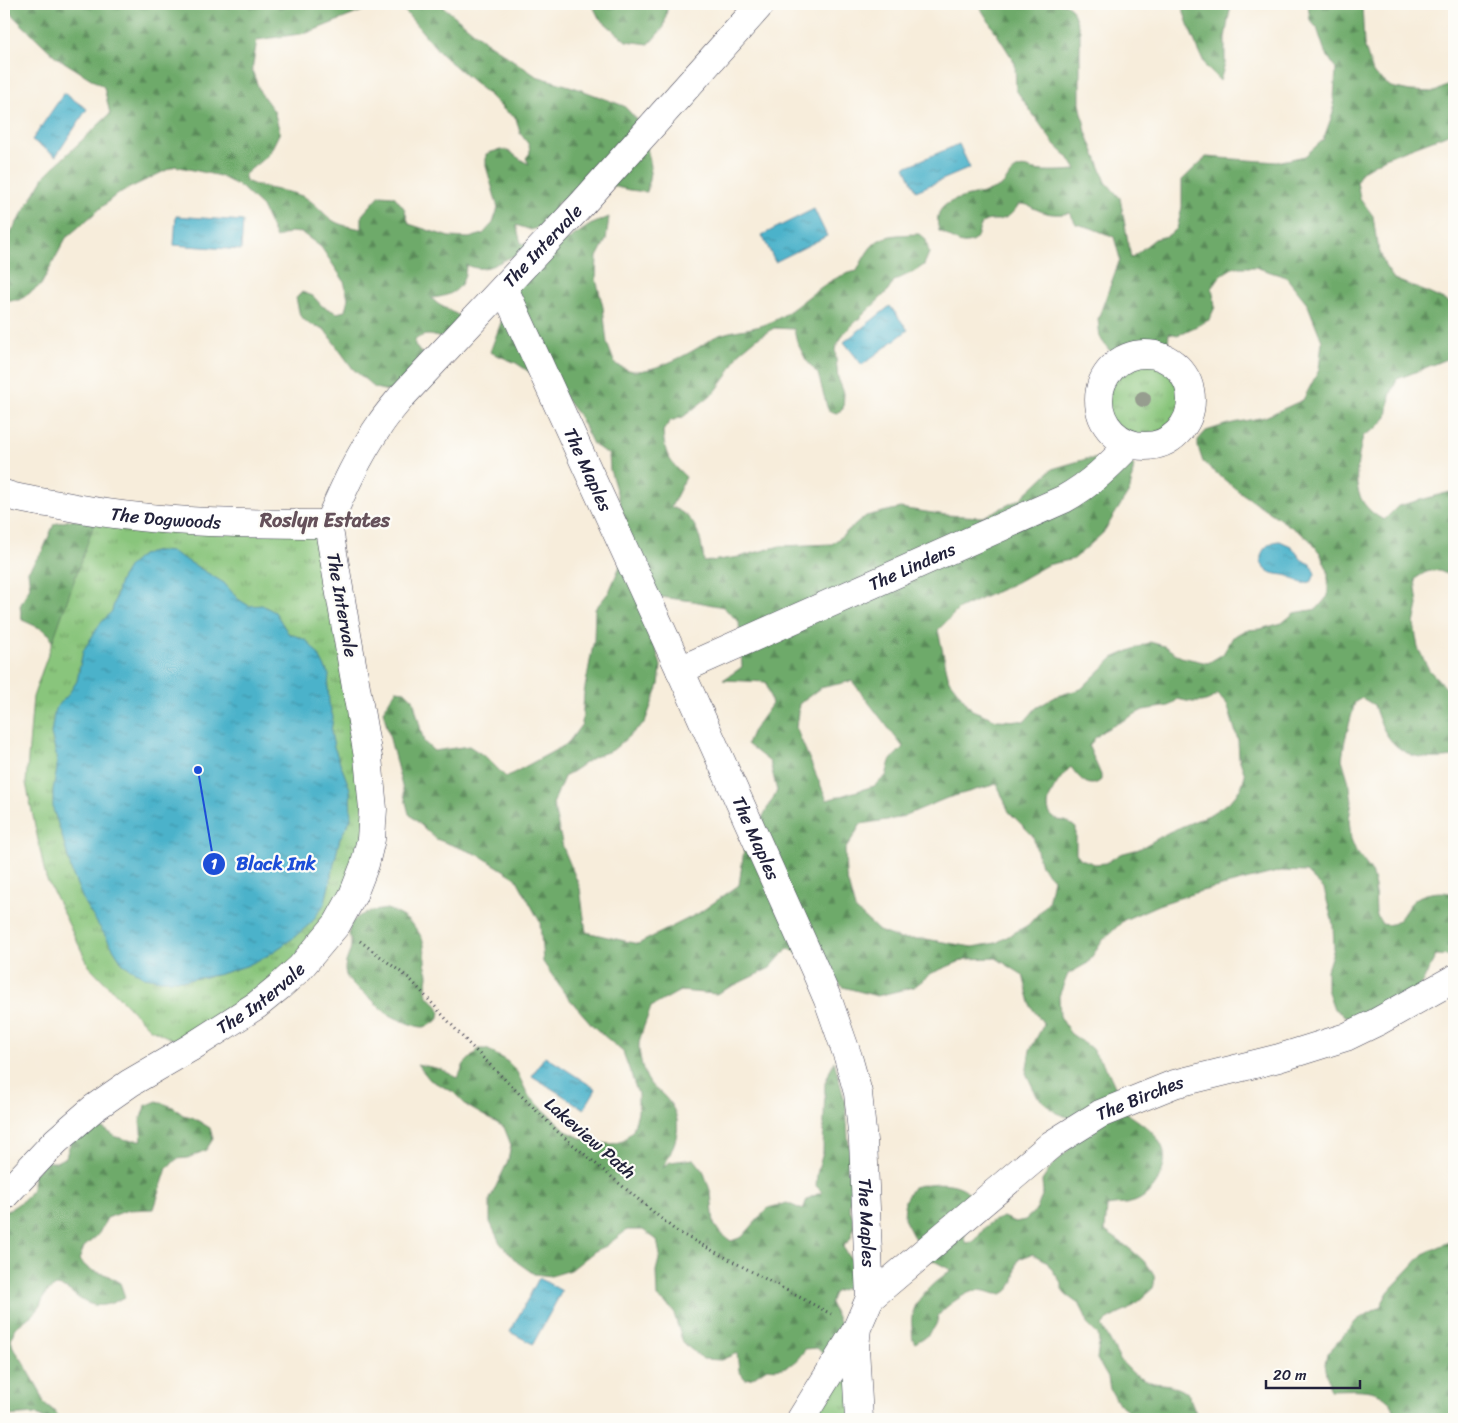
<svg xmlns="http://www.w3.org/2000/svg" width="1458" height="1423" font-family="Sriracha,sans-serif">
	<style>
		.forest { fill: url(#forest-firs); stroke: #486653; fill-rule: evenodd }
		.park { fill: url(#park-tufts); stroke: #56745b }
		.water { fill: url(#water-ripples); stroke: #366a82 }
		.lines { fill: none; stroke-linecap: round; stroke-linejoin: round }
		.minor-casing { stroke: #424053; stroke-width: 29 }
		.path { stroke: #424053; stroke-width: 3; stroke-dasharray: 1 4; stroke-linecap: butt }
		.minor { stroke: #fff; stroke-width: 28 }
		.tree { fill: #969d8f }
		.labels { text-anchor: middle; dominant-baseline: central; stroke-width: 4.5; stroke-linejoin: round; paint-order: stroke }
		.street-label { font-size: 18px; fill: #22223b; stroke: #fdfcf7 }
		.quarter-label { font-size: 20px; font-weight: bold; fill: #65515a; stroke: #fdfcf7 }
		.leader { fill: none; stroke: #1d4ed8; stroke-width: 2 }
		.callout-dot { fill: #1d4ed8; stroke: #fdfcf7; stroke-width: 2 }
		.mark-label { font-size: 15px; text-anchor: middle; font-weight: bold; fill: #fff }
		.callout-label { font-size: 19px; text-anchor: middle; font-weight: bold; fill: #1d4ed8; stroke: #fdfcf7; stroke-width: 4.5; stroke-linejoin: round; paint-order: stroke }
	</style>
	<defs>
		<pattern id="forest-firs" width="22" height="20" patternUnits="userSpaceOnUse" patternTransform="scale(1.25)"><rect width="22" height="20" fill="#6eaa6b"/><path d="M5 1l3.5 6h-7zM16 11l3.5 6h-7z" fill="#5a8a59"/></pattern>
		<pattern id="park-tufts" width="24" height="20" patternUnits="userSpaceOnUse" patternTransform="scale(1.25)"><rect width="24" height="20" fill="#89c57b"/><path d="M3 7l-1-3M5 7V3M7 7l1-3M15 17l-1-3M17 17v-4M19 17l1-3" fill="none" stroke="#70a066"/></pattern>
		<pattern id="water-ripples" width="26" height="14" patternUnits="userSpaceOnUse" patternTransform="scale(1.25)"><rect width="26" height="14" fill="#4bb2ca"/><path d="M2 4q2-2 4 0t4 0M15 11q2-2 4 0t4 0" fill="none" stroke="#3e90a5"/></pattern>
	</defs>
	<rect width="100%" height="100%" fill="#fdfcf7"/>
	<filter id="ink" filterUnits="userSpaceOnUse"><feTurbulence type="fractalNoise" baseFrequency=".02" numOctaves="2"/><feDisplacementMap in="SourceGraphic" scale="10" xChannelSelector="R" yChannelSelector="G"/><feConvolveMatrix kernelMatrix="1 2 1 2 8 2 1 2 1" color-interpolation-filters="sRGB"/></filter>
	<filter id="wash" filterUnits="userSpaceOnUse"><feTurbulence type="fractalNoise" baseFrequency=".0096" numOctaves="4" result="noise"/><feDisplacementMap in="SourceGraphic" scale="20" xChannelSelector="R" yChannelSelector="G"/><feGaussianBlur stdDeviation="1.12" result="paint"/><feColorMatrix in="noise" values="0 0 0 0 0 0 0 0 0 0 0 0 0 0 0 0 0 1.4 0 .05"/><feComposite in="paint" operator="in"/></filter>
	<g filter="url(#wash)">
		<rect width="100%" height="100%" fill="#f7eddb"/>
		<path class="forest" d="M5 4H380L307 33 257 40 252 70 260 92 274 111 280 132 269 154 244 175 246 181C264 190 284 189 302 196 314 201 322 213 332 220 341 226 352 227 362 229V215L380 195 394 196 404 208 409 224 449 237 469 238 483 234 493 223 498 208 486 166V154C512 144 509 155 529 164L526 158 530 153 529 145 520 133 516 118 504 110 489 95 441 54 403 9 390 4H440L485 41 536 76 576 88 624 106 642 125 651 166 647 192 629 190 612 186 583 191 557 203V216L547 224 531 230 516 225 521 243 548 248 560 245 590 225 609 217 606 240 597 257 596 279 603 307 607 343 615 364C620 366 627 370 633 371 651 372 679 359 694 350 702 346 709 339 717 336 734 329 752 330 769 323 801 309 821 278 857 271 874 236 880 235 919 234L926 240 929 253 924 265 917 270 894 281 888 291 844 333 835 349 838 378 844 393 843 409 837 413 829 411 827 407 818 374 806 360 797 342 794 329 774 328 756 339 739 353 727 376 715 392 683 417 670 421 663 431C665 455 668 460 686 477L671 507C697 517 701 536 704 562L739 557 780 546 832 544 866 516 900 508 946 515 983 517 1020 499 1052 469 1086 459H1116L1134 465 1130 490 1103 533 1074 559 1047 565 1017 582 959 609 938 630 949 680 972 710 997 720 1025 721 1036 708 1057 696 1081 689 1113 658 1150 642 1164 646 1181 657 1208 663 1223 654 1233 637 1245 630 1260 629 1282 623 1294 613 1317 609 1328 596V571L1320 553 1309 539 1237 490 1203 462 1198 447V440L1206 431 1228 424 1265 417 1303 400 1319 370 1322 341 1307 303 1286 277 1255 267H1234L1221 275 1212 287 1215 307 1209 320 1178 335 1169 333 1168 344 1165 350 1157 355 1141 354 1126 358 1109 350 1100 338 1098 319 1120 259 1114 237 1091 228 1076 224 1070 213C1059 215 1048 215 1038 210 1029 207 1030 204 1019 204 1013 213 1009 218 998 220 994 220 989 220 986 221 975 226 983 241 967 243 957 245 948 234 939 231 928 192 979 200 1001 186 1008 181 1009 171 1019 168 1024 166 1029 169 1034 170 1047 172 1063 171 1076 170L1068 157 1054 144 1016 90 1015 63 978 4H1066L1072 9 1080 31V103L1086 132 1106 182 1120 198 1131 258 1155 239 1167 236 1177 229 1182 207V180L1206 157 1277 162 1305 156 1323 140 1333 113 1336 69 1325 52 1317 28 1310 20 1308 4H1362L1364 44 1373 73 1391 87 1410 91 1435 92 1454 82V132L1387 157 1361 172 1357 182 1360 198 1373 216 1377 244 1385 266 1394 279 1424 291 1448 302 1454 303V356C1435 363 1417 372 1397 379L1390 396 1387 417 1377 428 1363 436C1356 470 1347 501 1384 520L1398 506 1454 491V577C1448 576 1444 572 1439 571 1429 569 1422 574 1415 579L1418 605 1414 624 1418 648 1429 670 1449 691 1454 693V757C1407 763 1387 749 1374 705L1362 698 1355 702 1345 740 1342 759 1350 786 1352 802 1349 819 1351 839 1356 851 1371 871 1375 887 1376 914 1382 924C1399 928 1403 912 1412 902 1421 892 1443 890 1454 894V956L1436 955 1413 1002 1357 1024 1334 1009 1327 989V970L1334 948 1333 924 1324 889 1306 872 1281 871 1198 892 1158 905 1124 920 1101 942 1088 963 1068 974 1059 996 1060 1016 1070 1033 1091 1048 1108 1071 1117 1091V1107C1132 1117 1149 1126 1159 1141 1174 1161 1155 1195 1134 1202 1126 1205 1116 1204 1107 1206L1105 1231C1118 1240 1151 1262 1154 1276 1155 1280 1154 1285 1153 1288L1128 1310 1110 1318 1102 1326 1120 1360 1134 1374 1153 1383 1170 1385 1188 1393 1196 1413 1201 1419H1140L1118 1403 1110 1389 1108 1378 1097 1359 1099 1343 1098 1335 1087 1324 1085 1315 1080 1305 1066 1295 1062 1290V1284L1046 1261 1032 1254 1019 1259C1014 1268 1017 1280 1010 1288 999 1302 987 1287 974 1291 965 1293 944 1307 939 1315 938 1315 937 1322 937 1322 933 1333 924 1338 915 1343 911 1337 913 1335 912 1328 912 1324 911 1320 912 1317 915 1297 936 1281 951 1270L932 1260 913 1236 904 1219 905 1200 913 1187C928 1183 952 1180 966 1190 969 1193 972 1197 974 1200L964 1239 966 1244C979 1243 980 1229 991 1222 994 1220 999 1219 1003 1217L1015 1222 1025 1220 1037 1209 1043 1192 1042 1181 1051 1167 1069 1149 1085 1123 1056 1113 1037 1096 1026 1073 1030 1050 1044 1024 1031 1007 1023 975 996 958 966 959 932 973 914 987 877 996 843 987 819 965 788 948 770 968 716 994 680 991 651 1007C648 1017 638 1038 639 1048 640 1060 644 1078 653 1087 657 1091 662 1093 665 1097 687 1121 676 1143 663 1168L670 1162 694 1159 703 1170 711 1193 714 1224 720 1233 731 1241 742 1237 768 1208 787 1203 803 1210 807 1199 822 1192 816 1186 817 1174 823 1152 825 1083 834 1061 846 1105 848 1138 855 1178 849 1207 853 1217 854 1228 850 1240 843 1247 851 1259 858 1265 861 1289 854 1292 845 1288 834 1293 830 1303 842 1328 832 1354H823L817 1348 805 1349C796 1364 785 1371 767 1368L752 1378 745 1379 739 1371 737 1353 721 1360 703 1359 683 1343 673 1310 657 1297 656 1271 660 1255 657 1240 643 1230H627L606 1246 595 1251 571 1270 551 1276 534 1274 517 1262 500 1243 490 1222V1199L508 1161 511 1145 504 1127 467 1106 453 1092 430 1080 417 1064 440 1069 458 1078 464 1064 479 1049H487L508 1062 517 1072 528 1095 568 1132 590 1142 612 1144 623 1141 633 1130 638 1112V1094L623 1052 594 1027 565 994 543 962 540 922 516 878 479 855 436 839 409 814 383 711 396 690 405 691 413 699 424 742 434 751 469 746 486 757 506 777 567 744 582 724 584 693 594 640 595 609 609 592 620 566 626 523 610 470 609 455 593 444 579 416 561 393 516 363 490 352 515 285 514 256C496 262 487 274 466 265 465 289 453 296 431 298L438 304 467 320 445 340C434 335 425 332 415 340V345L420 352 430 356 393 392 375 388 353 369 324 329 309 324 300 316 296 298 302 292 313 296 322 306 337 313 345 311 348 298 344 281 321 247 302 233 290 232 276 238 262 207 241 187 220 176 175 166 117 194 66 238 41 285 20 300H4V244L46 174 110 114 104 87 56 57 15 18ZM660 597 693 601 723 607 739 622 742 667 723 680 766 682 772 704 752 732 747 744 770 762 777 791 744 850 739 885 699 913 638 944 586 932 580 888 563 847 553 804 564 777 594 757 613 750 645 722 659 685 661 666 653 638ZM852 681 903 747 890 761 886 776 874 786 827 800 796 728 799 704 820 688ZM1218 694 1227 704 1238 740 1239 758 1245 775 1241 788 1229 802 1209 815 1169 832 1139 849 1120 854 1106 863 1095 864 1081 859 1076 853V828C1072 825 1069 822 1065 821 1062 820 1057 821 1054 818 1037 806 1061 776 1071 767 1078 777 1089 791 1101 780V775L1089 747 1094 739 1103 731 1143 710 1169 706 1178 699C1193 703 1205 705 1218 694ZM997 784 1009 812 1033 836 1041 866 1053 879 1048 903 1028 925 996 943 972 947 926 939H900L879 931 855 909 846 876 845 850 861 824 899 818 947 798Z
			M592 4H668L664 27 649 44 626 41 599 18Z
			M1181 4H1231L1225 38V64L1220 81 1206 67 1191 33Z
			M71 520 86 521 108 528 134 532 145 538 158 541 163 547 158 551 142 555 129 566 120 581 112 611 100 624 83 651 77 681 61 701 51 705 44 702C33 683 44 665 54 648L50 635 42 629 22 620 20 606 30 587 28 571 43 550 54 524Z
			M387 909C402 914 420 927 424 945 425 951 425 958 425 964 426 968 428 972 428 975 428 982 424 988 427 994 433 1005 444 1004 438 1020 434 1022 429 1026 424 1027 416 1028 392 1017 385 1012 380 1008 376 1003 371 999 363 991 350 986 346 975 342 962 352 954 351 942 351 941 349 935 349 934 348 914 372 911 387 909Z
			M157 1101 173 1107 183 1115 192 1117 210 1128 213 1139 206 1150 188 1158 177 1159 167 1168 154 1209 128 1210 107 1218 98 1235 84 1247 79 1260 90 1270 107 1275 120 1283 125 1297C110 1305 96 1310 80 1299 70 1292 69 1288 56 1286L46 1293 37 1311 15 1328 11 1340 13 1347 22 1360 40 1391 44 1403 53 1410 60 1419H44L35 1414 7 1416 4 1419V1213C19 1203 36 1196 33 1175L45 1162H56L66 1157 72 1137 81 1128H103L116 1137 128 1140H142L140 1121 145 1106Z
			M1454 1240V1419H1396C1392 1384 1357 1390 1330 1390L1325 1364 1327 1354 1357 1320 1380 1307 1388 1292 1423 1254Z"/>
		<path class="park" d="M1099 400a46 46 0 1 1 92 0a46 46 0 1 1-92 0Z
			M98 513 328 524 373 809 337 924 190 1048 149 1028 89 966 46 878 26 783 33 697Z
			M857 1328 859 1419H801Z"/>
		<path class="water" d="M64 93 87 109 56 156 32 140Z
			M959 144 970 168 916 191 905 167Z
			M814 209 827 236 775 262 762 235Z
			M176 216 243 221 241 250 174 245Z
			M890 306 908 330 862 365 844 342Z
			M1280 541 1291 546 1302 560 1311 564 1315 574 1312 581C1303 586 1299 582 1291 577 1283 573 1275 576 1268 571 1253 561 1264 541 1280 541Z
			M158 551 172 552 186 560 224 583 238 599 249 606 262 605 275 612 288 633 306 640 318 654 329 675 328 687 329 703 333 717 331 732 334 747 350 789 351 819 340 838 325 903 311 923 292 939 267 956 246 966 217 975 187 980H161L144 977 123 964 85 904 72 873 63 839 53 809V790L57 769 56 754 51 733 55 709 68 695 77 681 83 651 100 624 112 611 120 581 129 566 142 555Z
			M545 1056 596 1089 584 1109 532 1076Z
			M539 1278 562 1291 533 1344 510 1332Z"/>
	</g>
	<g filter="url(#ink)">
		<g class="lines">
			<g class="minor-casing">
				<g id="minor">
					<path id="s1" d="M504 288 680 670 816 972 828 1000 848 1057 858 1093 863 1141 870 1298 857 1328 855 1347 859 1419"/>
					<circle cx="1145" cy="400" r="46"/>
					<path id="s2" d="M4 494C21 500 41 502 60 505 148 523 238 524 328 524"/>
					<path id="s3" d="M680 670 1064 499C1091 484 1109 466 1130 444"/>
					<path id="s4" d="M4 1196 56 1141 94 1108 130 1083 190 1048 257 1005 279 987 300 968 337 924 353 895 365 864 371 839 373 809 368 757 328 524C343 490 358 456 379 426 386 415 395 405 403 395L582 204 761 4"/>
					<path id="s5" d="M870 1298 1052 1144 1100 1114 1174 1084 1279 1058 1346 1037 1377 1022 1454 979"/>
					<path d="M801 1419 855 1332"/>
				</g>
			</g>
			<path class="path" d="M360 941 410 979 469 1044 558 1132 676 1231 831 1314"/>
			<use href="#minor" class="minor"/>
		</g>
		<circle class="tree" cx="1143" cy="399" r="8"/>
	</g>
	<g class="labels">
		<g class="street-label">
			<text stroke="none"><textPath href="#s4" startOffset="1198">The Intervale</textPath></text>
			<text stroke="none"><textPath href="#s1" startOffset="200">The Maples</textPath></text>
			<text stroke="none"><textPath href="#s2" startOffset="164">The Dogwoods</textPath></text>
			<text stroke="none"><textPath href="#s3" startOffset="254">The Lindens</textPath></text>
			<text transform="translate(342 605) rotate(80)">The Intervale</text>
			<text stroke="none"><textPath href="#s1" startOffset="605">The Maples</textPath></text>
			<text stroke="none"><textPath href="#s4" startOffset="326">The Intervale</textPath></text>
			<text stroke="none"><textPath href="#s5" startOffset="338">The Birches</textPath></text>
			<text transform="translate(590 1138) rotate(41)">Lakeview Path</text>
			<text stroke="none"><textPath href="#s1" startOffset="1010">The Maples</textPath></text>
		</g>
		<g class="quarter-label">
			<text x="325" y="520">Roslyn Estates</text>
		</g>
	</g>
	<path class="leader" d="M198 770L214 864"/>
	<g class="callout-dot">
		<circle cx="198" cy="770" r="5"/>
		<circle cx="214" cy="864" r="12"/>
	</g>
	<g class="mark-label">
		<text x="214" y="869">1</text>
	</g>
	<g class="callout-label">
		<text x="276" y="870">Black Ink</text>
	</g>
	<rect width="1458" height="1423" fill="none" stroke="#fdfcf7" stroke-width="20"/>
	<path d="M1266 1380v8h94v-8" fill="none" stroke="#22223b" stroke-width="2.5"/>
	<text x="1273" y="1380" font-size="15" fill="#22223b" stroke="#fdfcf7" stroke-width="4" paint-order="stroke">20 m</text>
</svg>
